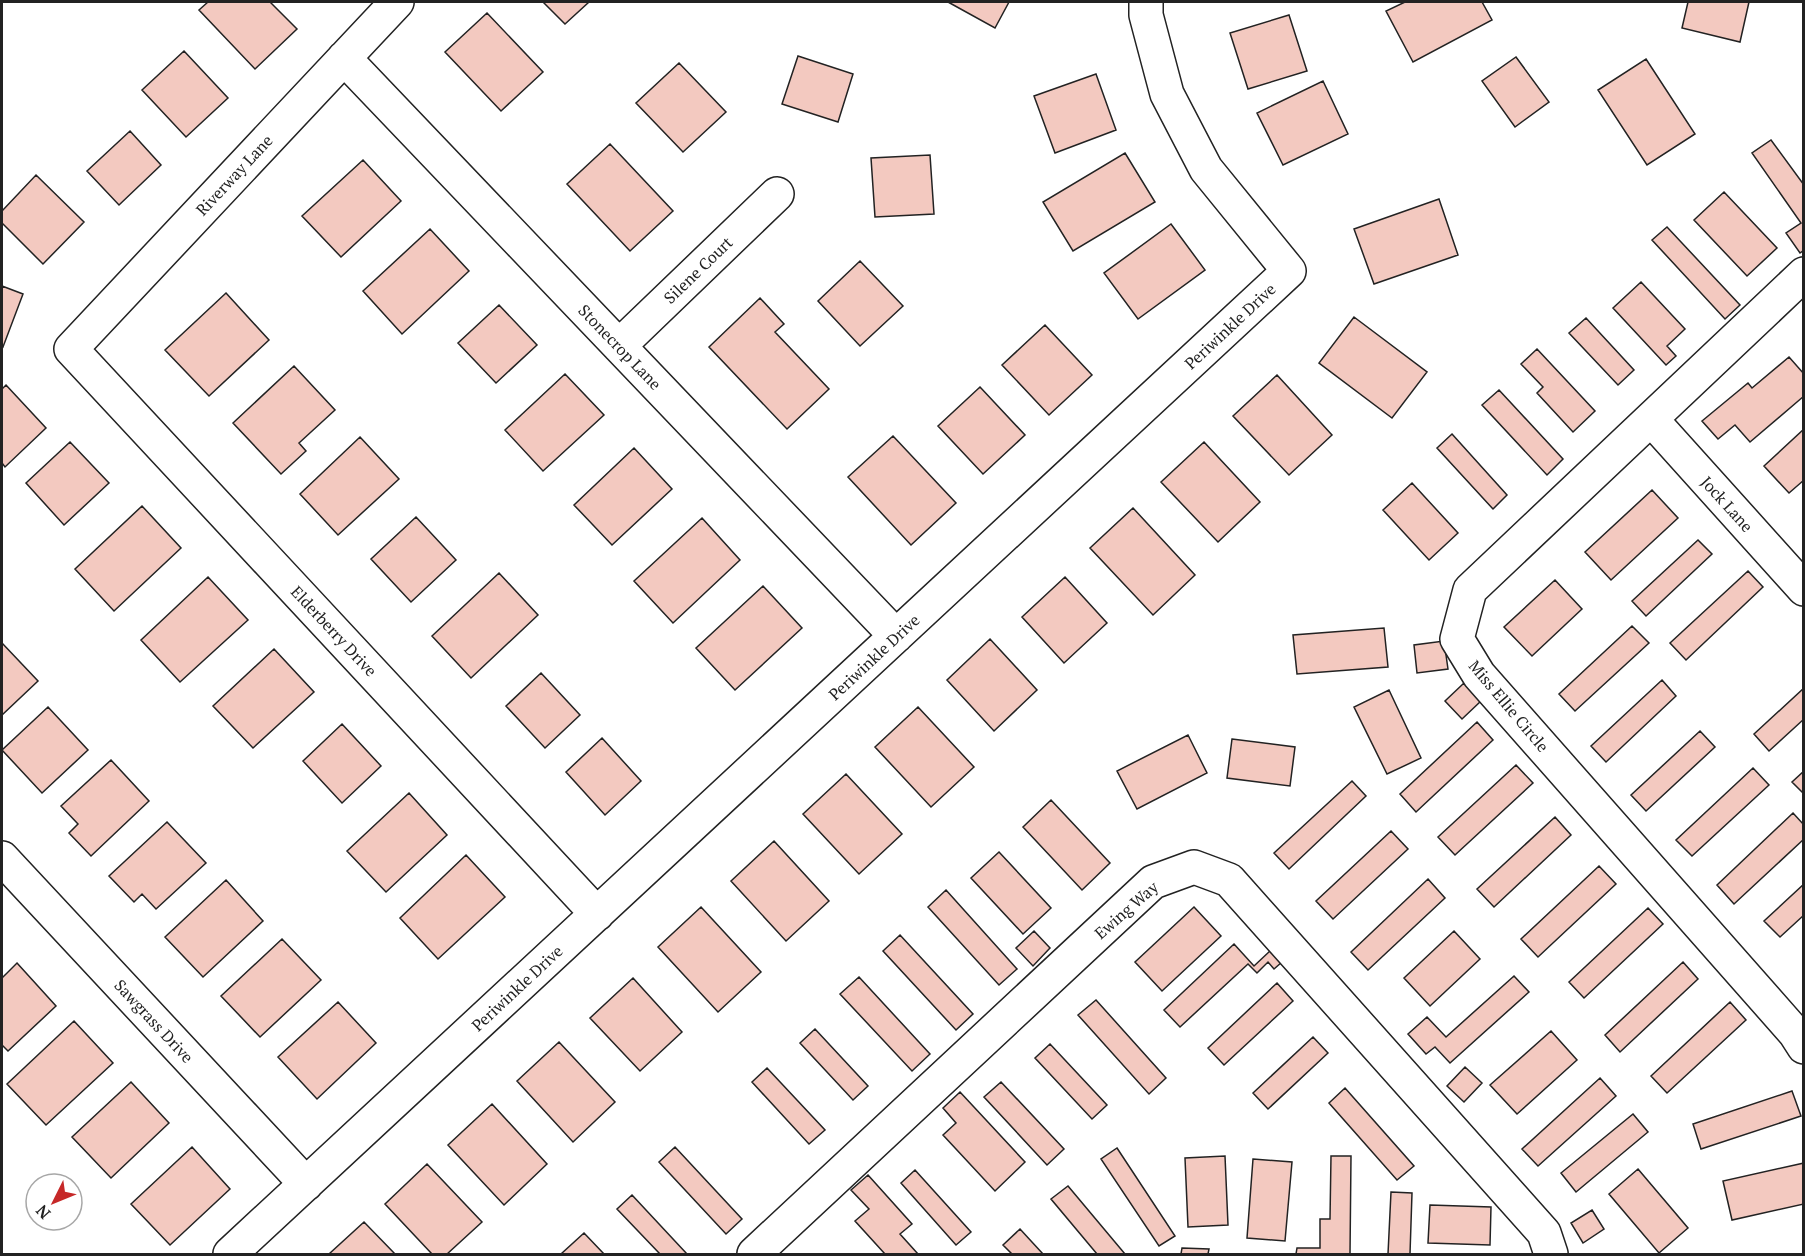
<svg xmlns="http://www.w3.org/2000/svg" width="1805" height="1256" font-family="'PT Serif',serif">
	<style>
		.building { fill: #f3c9c0; stroke: #222; stroke-width: 1.5 }
		.lines { fill: none; stroke-linecap: round; stroke-linejoin: round }
		.minor-casing { stroke: #222; stroke-width: 36 }
		.minor { stroke: #fff; stroke-width: 33 }
		.labels { text-anchor: middle; dominant-baseline: central; stroke-width: 4.5; stroke-linejoin: round; paint-order: stroke }
		.street-label { font-size: 16px; fill: #222; stroke: #fff }
	</style>
	<rect width="100%" height="100%" fill="#fff"/>
	<path class="building" d="M208 2H270L297 29 255 69 199 10Z
		M543 2H589L565 24Z
		M948 2H1009L995 28Z
		M1405 2H1482L1492 20 1413 62 1386 11Z
		M1688 2H1749L1740 42 1682 28Z
		M487 13 543 72 501 111 445 52Z
		M1289 15 1307 71 1248 89 1230 33Z
		M184 51 228 98 186 137 142 90Z
		M798 56 853 74 838 122 782 104Z
		M1516 57 1549 102 1515 127 1482 81Z
		M1646 59 1695 134 1647 165 1598 90Z
		M679 63 726 112 683 152 636 103Z
		M1096 74 1116 130 1055 153 1034 96Z
		M1323 81 1348 134 1283 165 1257 113Z
		M130 131 161 165 119 205 87 171Z
		M1771 140 1804 185V250L1800 253 1786 233 1801 223 1752 153Z
		M610 144 673 211 630 251 567 184Z
		M1125 153 1155 202 1073 251 1043 202Z
		M930 155 934 214 875 217 871 158Z
		M363 160 401 201 341 257 302 216Z
		M36 175 84 222 43 264 2 223V211Z
		M1724 192 1777 248 1747 276 1694 220Z
		M1439 199 1458 255 1374 284 1354 229Z
		M1171 224 1205 270 1138 319 1104 273Z
		M1667 227 1740 305 1725 319 1652 240Z
		M430 229 469 271 402 334 363 291Z
		M860 261 903 306 860 346 818 301Z
		M1641 282 1685 329 1667 346 1676 356 1666 365 1613 308Z
		M2 286 23 294 3 347 2 346Z
		M226 293 269 340 209 396 165 350Z
		M760 298 784 324 775 332 829 389 787 429 709 347Z
		M499 305 537 345 496 383 458 343Z
		M1354 317 1427 372 1392 418 1319 363Z
		M1586 318 1634 370 1618 385 1569 333Z
		M1045 325 1092 375 1049 415 1002 365Z
		M1537 349 1595 411 1573 432 1537 393 1543 387 1521 364Z
		M1789 357 1804 374V396L1750 442 1735 425 1718 439 1702 421 1748 383 1752 388Z
		M294 366 335 410 299 443 306 451 281 474 233 423Z
		M565 374 604 415 543 471 505 430Z
		M1277 375 1332 435 1289 475 1233 416Z
		M6 385 46 428 5 467 2 463V389Z
		M980 387 1025 435 983 474 938 426Z
		M1499 390 1563 459 1547 475 1482 405Z
		M1804 429V480L1789 493 1764 466Z
		M1452 434 1507 495 1493 509 1437 448Z
		M893 436 956 503 911 545 848 477Z
		M360 437 399 479 338 535 300 494Z
		M70 442 109 483 64 525 26 483Z
		M1204 442 1260 502 1218 542 1161 482Z
		M634 448 672 489 612 545 574 505Z
		M1412 483 1458 533 1429 560 1383 510Z
		M1652 490 1678 518 1611 580 1585 552Z
		M142 506 181 548 114 611 75 569Z
		M1133 508 1195 575 1153 615 1090 548Z
		M416 517 456 560 411 602 371 559Z
		M702 518 740 560 673 623 634 581Z
		M1698 540 1712 554 1646 616 1632 601Z
		M1748 571 1763 587 1686 660 1670 643Z
		M499 573 538 615 471 678 432 636Z
		M208 577 248 620 180 682 141 640Z
		M1065 577 1107 623 1064 663 1022 617Z
		M1555 580 1582 609 1532 656 1504 627Z
		M763 586 802 628 735 690 696 648Z
		M1632 626 1649 643 1575 711 1559 694Z
		M1384 628 1388 667 1297 674 1293 635Z
		M990 639 1037 690 994 731 947 680Z
		M1444 641 1448 669 1417 673 1414 645Z
		M2 643 38 681 2 715Z
		M274 649 314 692 253 748 213 706Z
		M541 673 580 715 545 748 506 706Z
		M1662 680 1676 696 1606 762 1591 746Z
		M1464 683 1481 701 1462 719 1445 701Z
		M1804 688V719L1769 751 1754 734Z
		M1389 690 1421 758 1387 774 1354 707Z
		M48 707 88 750 42 793 2 750Z
		M918 707 974 767 931 807 875 747Z
		M1477 722 1493 740 1416 812 1400 794Z
		M342 724 381 766 342 803 303 761Z
		M1700 731 1715 747 1646 811 1631 795Z
		M1188 735 1207 773 1137 809 1117 771Z
		M602 738 641 781 605 815 566 772Z
		M1232 739 1295 747 1290 786 1227 778Z
		M111 760 149 801 91 856 69 833 78 824 61 806Z
		M1516 765 1533 783 1455 855 1438 837Z
		M1753 768 1769 785 1692 856 1676 840Z
		M1804 771V794L1792 782Z
		M846 774 902 834 859 874 803 814Z
		M1352 781 1366 796 1289 869 1274 853Z
		M409 793 447 835 386 892 347 851Z
		M1051 800 1110 863 1082 890 1023 827Z
		M1793 813 1804 825V839L1734 904 1717 885Z
		M1555 817 1571 835 1494 907 1477 889Z
		M167 822 206 863 156 909 142 894 134 902 109 876Z
		M1391 831 1408 849 1333 919 1316 901Z
		M774 841 829 901 786 941 731 881Z
		M999 852 1051 908 1023 934 971 878Z
		M466 855 505 897 438 959 400 918Z
		M1599 866 1616 884 1538 957 1521 939Z
		M1428 879 1445 898 1368 970 1351 952Z
		M226 880 263 921 203 977 165 937Z
		M1804 884V915L1780 937 1764 921Z
		M946 890 1017 969 999 985 928 907Z
		M701 907 761 972 718 1012 658 947Z
		M1194 907 1221 936 1162 991 1135 962Z
		M1648 908 1663 924 1584 998 1569 982Z
		M1034 931 1050 948 1033 966 1016 948Z
		M1454 931 1480 959 1430 1006 1404 978Z
		M900 935 973 1014 956 1030 883 951Z
		M282 939 321 980 260 1037 221 996Z
		M1234 944 1254 966 1271 950 1282 962 1274 969 1268 962 1257 973 1248 964 1180 1027 1164 1010Z
		M1683 962 1698 979 1620 1052 1605 1035Z
		M17 963 56 1006 8 1051 2 1045V978Z
		M1514 976 1529 992 1450 1063 1435 1047 1426 1054 1408 1034 1427 1017 1446 1037Z
		M859 977 930 1054 912 1071 840 994Z
		M633 978 682 1032 640 1071 590 1018Z
		M1277 983 1293 1001 1224 1065 1208 1048Z
		M1096 1000 1166 1078 1149 1094 1078 1015Z
		M338 1002 376 1043 317 1099 278 1057Z
		M1730 1002 1746 1020 1667 1093 1651 1076Z
		M74 1021 113 1063 46 1125 7 1084Z
		M815 1029 868 1086 853 1100 800 1043Z
		M1551 1031 1577 1060 1517 1114 1490 1085Z
		M1313 1037 1328 1053 1268 1109 1253 1093Z
		M559 1042 615 1102 573 1142 517 1081Z
		M1050 1044 1107 1105 1092 1119 1035 1058Z
		M1465 1067 1482 1083 1464 1102 1447 1086Z
		M767 1068 825 1130 809 1144 752 1082Z
		M1600 1078 1616 1096 1538 1166 1522 1149Z
		M131 1082 169 1123 111 1178 72 1137Z
		M1001 1082 1064 1149 1047 1165 984 1097Z
		M1345 1088 1414 1166 1397 1180 1329 1103Z
		M1792 1091 1801 1116 1701 1149 1693 1124Z
		M960 1092 1025 1162 995 1191 943 1135 956 1123 943 1108Z
		M492 1104 547 1164 504 1205 448 1145Z
		M1633 1114 1648 1132 1576 1192 1561 1173Z
		M192 1147 230 1189 170 1245 131 1204Z
		M675 1147 742 1219 726 1234 659 1162Z
		M1117 1148 1175 1236 1159 1246 1101 1159Z
		M1225 1156 1228 1225 1188 1227 1185 1158Z
		M1331 1156H1351L1350 1254H1296L1297 1248H1320V1219H1330Z
		M1253 1159 1292 1162 1285 1241 1247 1238Z
		M1804 1163V1204L1732 1220 1723 1181Z
		M427 1164 482 1222 447 1254H432L385 1204Z
		M1638 1169 1688 1228 1659 1253 1609 1194Z
		M915 1170 971 1232 956 1245 901 1183Z
		M868 1175 912 1224 900 1234 918 1254H885L855 1221 869 1209 851 1190Z
		M1068 1186 1125 1254H1097L1051 1199Z
		M1391 1192 1412 1193 1410 1254H1388Z
		M632 1195 687 1254H660L617 1209Z
		M1430 1205 1491 1207 1490 1245 1428 1243Z
		M1592 1210 1604 1229 1583 1243 1571 1223Z
		M364 1222 395 1254H329Z
		M1020 1229 1043 1254H1012L1003 1245Z
		M584 1233 604 1254H561Z
		M1182 1248 1209 1249 1208 1254H1181Z"/>
	<g class="lines">
		<g class="minor-casing">
			<path id="minor" d="M397 2 71 349 597 914
				M344 58 896 636
				M1804 274 1470 590 1457 639 1479 675 1795 1033 1804 1047
				M619 346 777 194
				M1651 419 1804 589
				M2 858 306 1184
				M230 1254 1289 271 1206 169 1167 94 1146 15V2
				M754 1254 1153 882 1194 867 1229 880 1544 1233 1551 1254"/>
		</g>
		<use href="#minor" class="minor"/>
	</g>
	<g class="labels">
		<g class="street-label">
			<text transform="translate(234 175) rotate(-47)">Riverway Lane</text>
			<text transform="translate(698 270) rotate(-44)">Silene Court</text>
			<text transform="translate(1230 326) rotate(-43)">Periwinkle Drive</text>
			<text transform="translate(620 347) rotate(46)">Stonecrop Lane</text>
			<text transform="translate(1727 504) rotate(48)">Jock Lane</text>
			<text transform="translate(334 631) rotate(47)">Elderberry Drive</text>
			<text transform="translate(874 657) rotate(-43)">Periwinkle Drive</text>
			<text transform="translate(1509 706) rotate(50)">Miss Ellie Circle</text>
			<text transform="translate(1126 910) rotate(-41)">Ewing Way</text>
			<text transform="translate(517 988) rotate(-43)">Periwinkle Drive</text>
			<text transform="translate(154 1021) rotate(47)">Sawgrass Drive</text>
		</g>
	</g>
	<rect width="1805" height="1256" fill="none" stroke="#222222" stroke-width="6"/>
	<g transform="translate(54 1202) rotate(227)"><circle r="28" fill="#ffffff" stroke="#a7a7a7" stroke-width="1.5"/>
	<path d="M0-4.5L10 22L0 15L-10 22Z" fill="#c62828"/>
	<text y="-9" font-size="16" font-weight="bold" text-anchor="middle" fill="#222222">N</text>
	</g>
</svg>
